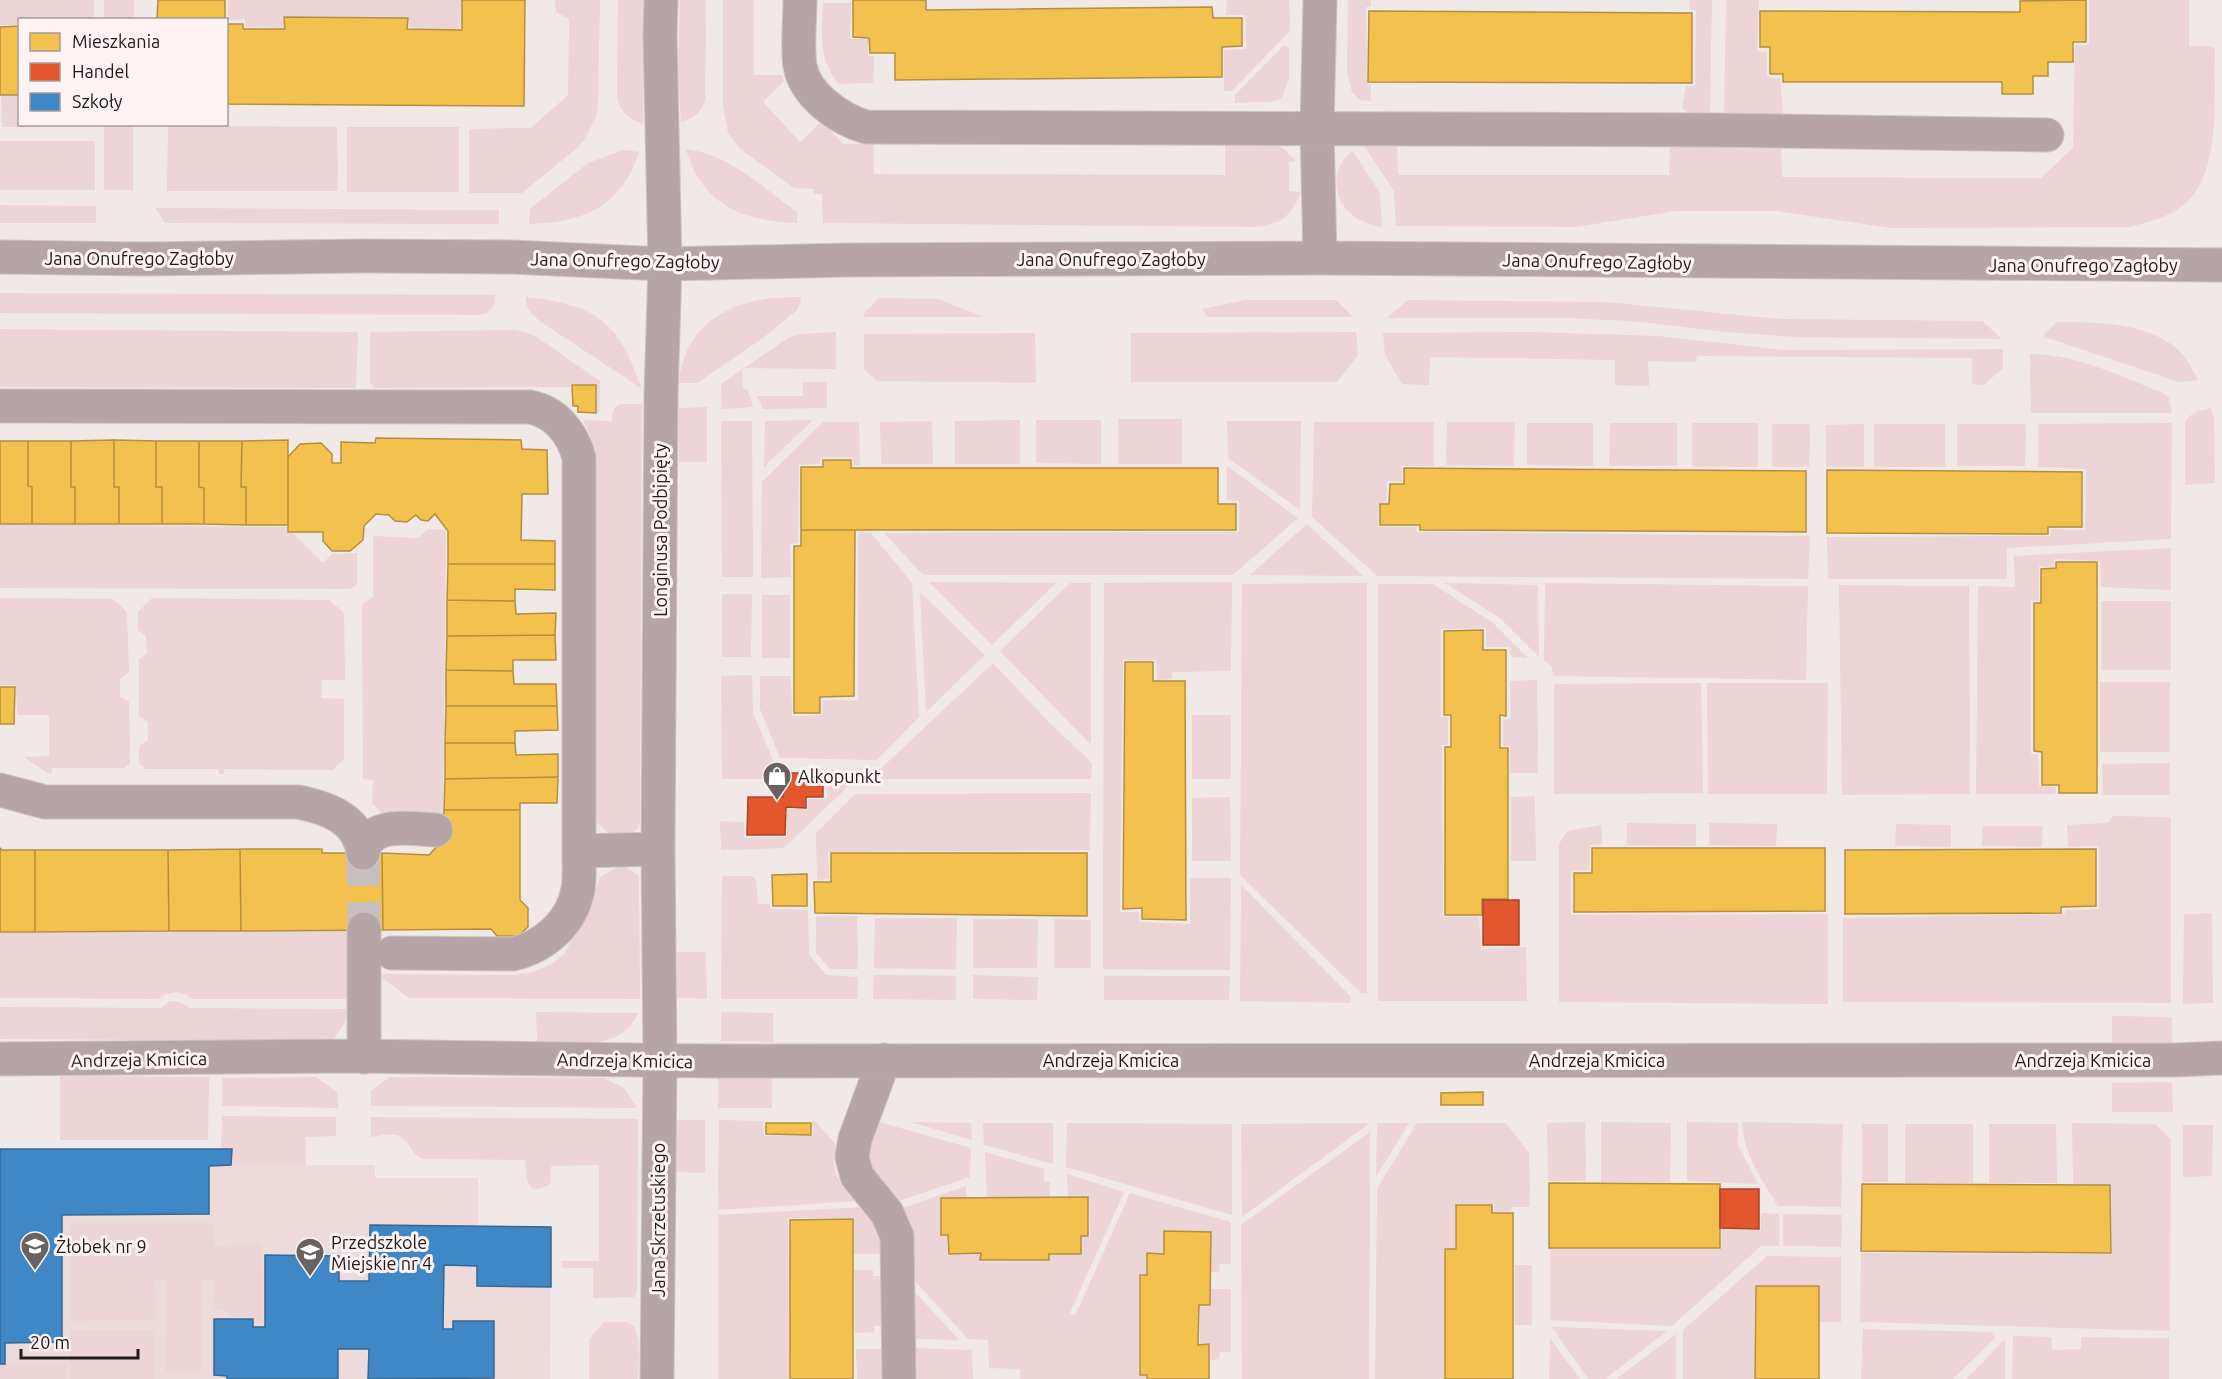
<svg xmlns="http://www.w3.org/2000/svg" width="2222" height="1379" font-family="Ubuntu,sans-serif">
	<style>
		.built { fill: #eddbdc }
		.green { fill: #edd4d6 }
		.homes { fill: #f2c14e; stroke: #b38f3f; stroke-width: 1.5 }
		.shops { fill: #e4572e; stroke: #a94528; stroke-width: 1.5 }
		.schools { fill: #3f88c5; stroke: #366792; stroke-width: 1.5 }
		.lines { fill: none; stroke-linecap: round; stroke-linejoin: round }
		.minor-tunnel { stroke: #c7bfbf; stroke-width: 33; stroke-dasharray: 33 16; stroke-linecap: butt }
		.minor-casing { stroke: #cbc4c4; stroke-width: 35 }
		.minor { stroke: #b6a5a7; stroke-width: 33 }
		.labels { text-anchor: middle; dominant-baseline: central; stroke-width: 6; stroke-linejoin: round; paint-order: stroke }
		.street-label { font-size: 18px; fill: #201a1b; stroke: #fdf3f4 }
		.poi-label { font-size: 18px; fill: #201a1b; stroke: #fdf3f4; text-anchor: start }
	</style>
	<rect width="100%" height="100%" fill="#f1e8e8"/>
	<path class="built" d="M0 1149H232V1165H375V1178H478V1226L551 1227 550 1379H0Z"/>
	<path class="green" d="M0 0H94V19L20 20 19 25H0Z
		M104 0H134V19H104Z
		M228 0H461L460 29 409 27V17L283 16 284 28 245 27V19L228 20Z
		M555 0H600L598 102 597 114 585 139 577 148 522 193H469V129L531 128 568 95 569 19 556 12Z
		M618 0H644L643 124C629 119 620 112 617 97Z
		M680 0H706L705 100C702 113 693 118 681 122L678 71Z
		M723 0H754V75H783V82L763 102 800 142 822 121 843 144H874V174L1225 175V144L1276 145 1284 149 1296 161 1289 162V191L1301 192C1291 216 1281 225 1254 227L823 223 822 194H814V189L794 188 740 149 728 133 723 106Z
		M1227 0H1289L1290 31 1232 91H1224V50L1246 49 1245 15H1226Z
		M1348 0H1371V7H1366L1367 84 1371 85V101L1360 100 1352 92 1347 73Z
		M1690 0H1712L1710 116H1690L1682 107 1686 86H1695L1696 10H1689Z
		M1726 0H1759L1757 51 1767 52V77L1780 78 1783 116 1724 115Z
		M2089 0H2189V46H2208L2215 49C2213 95 2222 166 2188 201 2173 216 2150 222 2129 227L1891 228 1777 211H1676L1576 227 1396 226 1394 191 1364 146H1397L1398 175H1669L1670 145 1781 146 1782 177 2041 178 2073 148 2075 45H2089Z
		M823 3H851L850 39H868V56L874 57 873 83 839 84C817 56 822 37 823 3Z
		M1283 46 1289 47V79L1281 99 1270 102 1235 103V95Z
		M1 96H19L20 124 39 125V127H2Z
		M104 125H133V190H104Z
		M171 126 337 127 338 191H167L168 127Z
		M347 127H459V192H347Z
		M0 141H95V190H0Z
		M685 149C729 154 762 187 797 212V223C760 222 720 213 699 179 693 170 690 159 685 149Z
		M623 150 639 152C622 206 583 223 529 224L530 209 588 163Z
		M1353 151 1380 193 1382 227C1372 225 1360 222 1352 215 1331 198 1331 165 1353 151Z
		M0 205 96 206V223H0Z
		M155 208 499 210V224L165 223Z
		M0 293 495 295C495 306 492 312 481 315L0 313Z
		M526 297C594 304 620 321 641 388L541 322C532 315 525 308 526 297Z
		M801 297 800 304 796 311 763 338 697 383H679C684 317 743 295 801 297Z
		M878 298 939 299 983 317H864V314Z
		M1245 300H1336L1353 317H1208L1202 309Z
		M1408 300 1605 302 1780 319 1982 321 2002 339 1796 337 1725 332 1632 321 1563 318H1387Z
		M2057 322C2096 322 2146 322 2177 349 2187 357 2192 369 2198 380L2179 382 2045 337 2044 334Z
		M0 329 358 332 356 388 0 387Z
		M515 330 528 333 538 338 600 381 599 413H597V384H571L570 387 375 388 370 383V332Z
		M836 332V369L745 368 742 371 743 389 748 390 753 407 722 409 721 384 788 338 800 334Z
		M1356 332 1358 355 1337 382H1131V333Z
		M1534 332 1657 336 1784 350 2003 349V368L1984 385 1972 384V358L1697 356 1696 362 1648 361 1649 386 1615 385V360L1430 357 1429 385 1402 384 1385 355 1383 333Z
		M1035 333 1036 383 877 381 864 369V334Z
		M2030 354C2076 354 2120 376 2163 393L2169 398 2172 413H2031Z
		M803 382H827V408L763 409 757 396H803Z
		M620 404H642L640 822 638 828 627 838C612 838 602 830 593 817L592 446 589 432 583 420 612 421C612 414 612 407 620 404Z
		M707 407V462H679V408Z
		M2211 408 2214 419 2215 483 2185 485V423C2190 412 2200 410 2211 408Z
		M1118 419H1182V464H1118Z
		M813 420 764 467 765 421Z
		M1020 420V464H955V421Z
		M1036 420H1101V464L1036 463Z
		M721 421H752L753 577H722Z
		M932 421 933 464H881L880 422Z
		M1227 421H1301L1300 510 1228 458Z
		M823 422H859L860 465H854L853 457 820 458V464L799 465 798 543 790 544 791 577 761 578 762 482Z
		M1314 422H1434V466H1402V482L1387 481 1386 502 1379 503 1378 527H1416L1417 532 1810 536 1808 579 1377 576 1312 517Z
		M1447 422H1515L1514 466 1446 465Z
		M1527 423H1593V466L1527 465Z
		M1610 423H1677V466H1609Z
		M1692 423H1758V467H1692Z
		M2172 423 2171 539 2007 548V579H1828L1827 537 2051 536V529L2085 530 2086 469 2038 467V424Z
		M1772 424H1810L1809 467H1772Z
		M1864 424V467H1826V425Z
		M1874 424H1945V467H1874Z
		M1957 424H2026L2025 466H1957Z
		M1227 466 1298 518 1233 575H923L884 533 1239 532V501L1227 500Z
		M0 524 287 527V532H292L323 563 332 554 357 553V584L351 589 0 588Z
		M1307 524 1363 576 1250 575Z
		M428 529 446 530 443 816 383 815 372 803 373 780 363 779 362 604 373 597V536L418 538Z
		M858 532 871 533 912 583 919 717 877 760 780 758 760 709V676H791L792 716 822 715 823 700H858Z
		M2171 548V590L2101 587 2100 561 2054 559V567L2039 566V601H2031V754H2038L2039 786 2056 787 2055 794H1976L1978 586 2015 587 2014 556Z
		M929 582 1056 583 992 645Z
		M1232 582 1231 671 1172 672V679L1157 680 1156 660H1123L1120 912H1139V922L1190 924V878H1231L1230 970 1103 969 1104 583Z
		M1070 583H1091V745L1000 651Z
		M1367 583V993H1361L1240 875 1242 584Z
		M1445 583 1538 585 1539 657 1500 618Z
		M1545 583 1808 586 1806 680 1553 676 1552 666 1544 661Z
		M1378 584H1433L1493 623 1528 658 1511 657 1509 647H1486V628L1441 629V717H1448V744L1442 745 1443 917H1479L1481 949 1526 947 1527 1001H1378Z
		M1839 585 1969 586 1970 794 1842 795Z
		M920 592 985 655 926 712Z
		M722 594H752L751 657H722Z
		M762 595H790V658H762Z
		M0 598 113 599 127 612 129 673 120 679V697L129 702 130 763 124 768H52V773H47L24 757 49 756V715H17L16 685H0Z
		M152 598 329 600 344 613 345 680H322L321 698 344 699V759L333 770 224 769V774H219L218 769H145L139 763V746L148 740V722L139 717V659L147 654 146 636 138 630V612Z
		M2101 601H2171V670H2101Z
		M993 663 1049 722 1092 763 1091 779H870Z
		M752 675 753 713 773 760V779H722L721 676Z
		M1537 680 1538 773H1510V746H1503V720L1511 719 1510 681Z
		M2100 682H2170V752H2100Z
		M1701 683 1703 793 1554 794V684Z
		M1707 683H1828L1827 794H1708Z
		M1192 715H1231V779H1192Z
		M2170 763V795H2103L2102 764Z
		M866 769 784 848 721 850 720 821 744 822V838L787 837V809L808 808V799H827L828 770Z
		M1091 793 1090 850 828 852 829 879 817 880 816 833 855 794Z
		M1535 796 1536 861H1511V797Z
		M1230 797 1231 861H1192V798Z
		M2113 816 2171 817V1003L1843 1002V918L2065 914V910L2099 909V846L2068 847 2067 825 2107 823Z
		M1627 823 1696 824V846L1627 845Z
		M1709 823 1777 824 1776 846 1709 845Z
		M1896 824 1951 825V847L1895 846Z
		M1601 825 1602 844 1590 845 1589 870 1571 871V915L1828 914V1004L1559 1002V844L1567 831Z
		M1983 826H2043L2042 847 1982 846Z
		M620 866 626 867 639 876 640 999 409 998 382 978 383 974 514 975 536 971 553 963 564 954 581 923 601 876Z
		M722 876H752L756 881 758 904H770V909L808 910 809 954 826 975 858 977V999H721Z
		M1241 885 1351 997 1350 1003 1240 1001Z
		M2212 913 2213 1003 2183 1004 2184 914Z
		M816 916H857L858 969H830L816 953Z
		M875 918H957L956 969 874 968Z
		M973 919H1038L1037 968H973Z
		M1054 919 1091 920V968H1054Z
		M347 931V999H193C180 990 171 990 158 999L0 998V933Z
		M677 952H706L707 999 677 998Z
		M874 975 956 976V1000L873 999Z
		M973 975 1038 977 1037 1000 973 999Z
		M1104 976H1230L1229 1000H1104Z
		M170 1001 180 1002 190 1008 347 1009 345 1022 332 1041 0 1039V1007L161 1008Z
		M536 1012 638 1013C622 1053 571 1042 537 1042Z
		M721 1012 773 1013V1042L721 1041Z
		M2112 1016 2172 1017V1047L2112 1046Z
		M60 1076 209 1077 208 1140H60Z
		M316 1077 337 1092 338 1108 222 1106V1078Z
		M390 1077 604 1078 624 1088 637 1108 371 1106V1091Z
		M718 1078H772V1108H718Z
		M2172 1082 2173 1112H2112V1083Z
		M222 1116 336 1117V1136L306 1137V1165H231L232 1149H221Z
		M371 1117 638 1119 637 1291 634 1297 593 1298V1268H562L561 1261H599V1165L551 1166 550 1184C525 1199 527 1177 525 1160L422 1159C412 1154 410 1143 401 1137 394 1132 379 1136 371 1137Z
		M676 1120H705V1173L676 1172Z
		M719 1120 763 1121 764 1136 813 1135 812 1121 816 1122 837 1146C828 1172 840 1183 857 1201L718 1210Z
		M879 1122 971 1148 970 1177 899 1201 870 1167 869 1149Z
		M911 1122 971 1123 972 1140Z
		M1585 1122 1586 1181H1548L1547 1123Z
		M1601 1122 1671 1123 1670 1182H1601Z
		M1687 1122 1738 1123V1145L1758 1184 1687 1181Z
		M1742 1122 1843 1124 1841 1207 1778 1206C1762 1180 1743 1153 1742 1122Z
		M983 1123H1053V1164L984 1145Z
		M1067 1123 1232 1124V1215L1066 1167Z
		M1370 1123 1242 1217 1241 1124Z
		M1377 1123H1409L1376 1177Z
		M1417 1123H1506L1529 1153 1530 1207H1512L1511 1211 1494 1212V1204H1455V1248H1444V1379H1375L1377 1189Z
		M2072 1123 2155 1124 2171 1139 2170 1331 1860 1322 1861 1253 2112 1254 2111 1184H2073Z
		M1862 1124H1888V1182H1862Z
		M1905 1124H1973V1183H1905Z
		M1989 1124H2056L2057 1183H1989Z
		M2183 1125H2213L2212 1176 2183 1177Z
		M1370 1132 1369 1379H1242L1241 1225Z
		M985 1152 1044 1169V1181L1050 1182V1197H987Z
		M1067 1174 1124 1192 1069 1315 1076 1314 1130 1193 1231 1222V1264H1220L1219 1272H1211V1231H1164L1163 1253 1146 1252V1274H1139V1376H1146V1379H1020V1369L989 1368 988 1340 968 1339 914 1280 912 1235 903 1208 966 1186V1197H940L941 1236H947L948 1254H980V1262L1050 1261V1255L1082 1254V1237H1090L1089 1197 1068 1196Z
		M863 1207 878 1224 885 1254H854V1218H788L789 1379H718V1215Z
		M1761 1213 1779 1214V1246H1761L1672 1326 1550 1320V1249H1721L1722 1229 1761 1230Z
		M1783 1214 1842 1215 1841 1247 1783 1246Z
		M70 1223H213L214 1246 262 1244 263 1324H255L254 1317 228 1316V1310H213L214 1280 202 1279 201 1372H165L166 1279H155L156 1320 70 1321Z
		M1767 1256 1841 1257V1322H1820V1285H1755L1754 1379H1683V1330Z
		M1515 1265H1532V1325H1515Z
		M854 1270H873V1276H884V1326H874V1332L855 1333Z
		M1211 1289H1231V1352H1220L1219 1359 1210 1360V1343L1200 1344V1307L1211 1306Z
		M914 1291 959 1340 915 1339Z
		M604 1322C611 1322 622 1321 629 1323 643 1327 638 1367 638 1379H589V1339Z
		M1552 1327 1667 1331 1605 1379H1588Z
		M1863 1329 1991 1332 1995 1338 1953 1379H1861Z
		M70 1330H155V1379H70Z
		M1676 1334V1379H1616Z
		M2013 1336 2051 1337 2052 1350 2081 1349V1337L2169 1338V1379H2012Z
		M1550 1338 1580 1379H1549Z
		M2005 1338V1379H1966L2005 1339Z
		M914 1348 972 1350 973 1379H914Z
		M856 1349H884V1379H857Z
		M0 1364H67L66 1379H0Z"/>
	<path class="homes" d="M158 0H225V20H157Z
		M462 0H525L524 106 226 104V24H243V29H285L284 17 408 18 407 29 462 30Z
		M853 0H926V10L1212 7 1213 18H1242V46L1222 47V77L895 80V53H870L869 38 853 37Z
		M2086 0V42H2073V62H2048V76H2033V94H2002V82H1783V74H1770V47H1760V11L2020 12V1Z
		M1369 11 1692 13V83L1368 82Z
		M20 26V95H0V27Z
		M572 385H596V413L578 412V406H573Z
		M376 438 521 440 522 449 547 450 548 494H522L521 540 555 541V564H448V531L435 514 428 521 421 520 416 515 407 522 395 521 389 515 376 514 364 526 363 540 350 551H332L323 541V532H288V457L300 444 321 443 332 454V463H341V442L375 443Z
		M114 440V487H119V524H75V487H71V441Z
		M114 440 156 441V487H162V524H119V487H114Z
		M288 440V525H246V487H241L242 441Z
		M0 441H28V486L32 487V524H0Z
		M28 441H71V487H75V524H32V487L28 486Z
		M156 441H199V487L204 488V524H162V487H156Z
		M199 441H242L241 487H246V525L204 524V488L199 487Z
		M823 460H851V468H1218V504H1236V530H801V467H823Z
		M1404 468 1806 471V532L1420 530V525H1380V504H1389L1390 484H1404Z
		M1827 470 2082 472V527H2048V534L1827 533Z
		M801 530H855L854 696 820 697V713H794V546H801Z
		M2056 562H2097V793H2059V785H2042V752L2034 751V603H2041V569L2056 568Z
		M448 564H555V590L515 589V601L447 600Z
		M447 600 515 601 516 614 556 613 555 635 447 636Z
		M1483 630V650H1506V716L1500 715V748H1508V899H1482V915H1445V747H1451V715H1444V631Z
		M555 635 556 660H513V671L446 670 447 636Z
		M1125 662H1153V681H1185L1186 920 1142 919V908L1123 909Z
		M446 670 513 671 514 684H556L557 706H446Z
		M0 687H15L14 724H0Z
		M446 706H557L558 730 515 731V743H445Z
		M445 743H515L516 755 558 754V777L445 779Z
		M558 777 557 803H520V810H444L445 779Z
		M444 810H520V900L528 908V927L518 936H497L491 929 383 930 382 853 429 855 443 840Z
		M0 848 2 850H35V932H0Z
		M1592 848H1825V911L1574 912V873H1592Z
		M240 849 241 931H169L168 850Z
		M240 849H322V853H382L383 930 241 931Z
		M2096 849V906L2061 907V913L1845 914V850Z
		M35 850H168L169 931 35 932Z
		M831 853H1087V916L815 913 814 882H831Z
		M807 874V906H773L772 875Z
		M1483 1092V1105H1441V1093Z
		M766 1123H811V1135L766 1134Z
		M1549 1183 1720 1184V1248H1549Z
		M1862 1184 2110 1185 2111 1253 1861 1251Z
		M1088 1197V1236H1081V1254H1049V1260H980L981 1253 949 1254 948 1235H941V1198Z
		M1456 1205H1492V1213H1513V1379H1445V1249H1456Z
		M853 1219V1379H790V1220Z
		M1164 1231 1211 1232 1210 1305H1199L1198 1345 1209 1344V1379H1147V1375H1140V1275H1147V1253L1164 1254Z
		M1756 1286H1819V1379H1755Z"/>
	<path class="shops" d="M783 773H823V797H806V808L786 807 785 835H747L748 797H783Z
		M1483 900H1519V945H1483Z
		M1720 1189H1759V1229L1720 1228Z"/>
	<path class="schools" d="M0 1149H232L231 1165 209 1166V1214L62 1215V1342L5 1343V1364H0Z
		M370 1225 551 1227V1287L477 1286V1266L444 1265 443 1329H453V1321H494V1378L368 1379 369 1349H338V1379H227V1376L214 1375V1319H253V1327H265V1255L339 1256V1281H369Z"/>
	<g class="lines">
		<path class="minor-tunnel" d="M363 853 364 929"/>
		<g class="minor-casing">
			<path id="minor" d="M800 0C800 20 797 47 800 66 805 95 839 119 866 127L1716 130 2047 135
				M0 257 144 259 363 256 512 257 665 264 848 260 1320 258 2222 265
				M1320 258 1317 128 1320 0
				M0 406 530 407C556 412 573 434 579 458V851C579 864 580 877 578 889 572 923 545 946 513 954L392 953
				M0 790 45 802H298C328 808 359 819 363 853
				M579 851 658 849
				M363 853C368 820 412 829 436 830
				M364 1057V929
				M0 1059 352 1056 711 1061 2176 1060 2222 1058
				M884 1060 855 1139 852 1157 857 1176 887 1213 897 1236 899 1379
				M657 1379 660 1060 658 849 661 395 665 264 660 36 661 0"/>
		</g>
		<use href="#minor" class="minor"/>
	</g>
	<defs>
		<g id="shop-pin" transform="scale(1.5)"><path d="M0 17L-7.5 6A9.5 9.5 0 1 1 7.5 6Z" fill="#696263" stroke="#fdf3f4"/><path d="M-5-2.5h2.3a2.7 3.5 0 0 1 5.4 0H5L5.5 6h-11ZM-1.5-2.5h3a1.5 2.3 0 0 0-3 0Z" fill="#fff"/></g>
		<g id="school-pin" transform="scale(1.5)"><path d="M0 17L-7.5 6A9.5 9.5 0 1 1 7.5 6Z" fill="#696263" stroke="#fdf3f4"/><path d="M0-5L7-2L0 1L-7-2ZM-4 1L0 2.5L4 1V4Q0 6-4 4Z" fill="#fff"/></g>
	</defs>
	<g fill-rule="evenodd">
		<use href="#shop-pin" x="777" y="776"/>
		<use href="#school-pin" x="35" y="1246"/>
		<use href="#school-pin" x="310" y="1252"/>
	</g>
	<g class="labels">
		<g class="street-label">
			<text x="139" y="258">Jana Onufrego Zagłoby</text>
			<text x="1111" y="259">Jana Onufrego Zagłoby</text>
			<text transform="translate(625 260) rotate(1)">Jana Onufrego Zagłoby</text>
			<text transform="translate(1597 261) rotate(1)">Jana Onufrego Zagłoby</text>
			<text x="2083" y="265">Jana Onufrego Zagłoby</text>
			<text transform="translate(660 530) rotate(-90)">Longinusa Podbipięty</text>
			<text transform="translate(139 1059) rotate(-1)">Andrzeja Kmicica</text>
			<text transform="translate(625 1060) rotate(1)">Andrzeja Kmicica</text>
			<text x="1111" y="1060">Andrzeja Kmicica</text>
			<text x="1597" y="1060">Andrzeja Kmicica</text>
			<text x="2083" y="1060">Andrzeja Kmicica</text>
			<text transform="translate(658 1220) rotate(-90)">Jana Skrzetuskiego</text>
		</g>
		<g class="poi-label">
			<text x="798" y="776">Alkopunkt</text>
			<text x="331" y="1242">Przedszkole<tspan x="331" dy="21">Miejskie nr 4</tspan></text>
			<text x="56" y="1246">Żłobek nr 9</text>
		</g>
	</g>
	<rect x="18" y="18" width="210" height="108" fill="#fdf3f4" stroke="#a59c9d" stroke-width="1.5"/>
	<rect x="30" y="33" width="30" height="18" fill="#f2c14e" stroke="#a59c9d" stroke-width="1.5"/>
	<text x="72" y="48" font-size="18" fill="#201a1b">Mieszkania</text>
	<rect x="30" y="63" width="30" height="18" fill="#e4572e" stroke="#a59c9d" stroke-width="1.5"/>
	<text x="72" y="78" font-size="18" fill="#201a1b">Handel</text>
	<rect x="30" y="93" width="30" height="18" fill="#3f88c5" stroke="#a59c9d" stroke-width="1.5"/>
	<text x="72" y="108" font-size="18" fill="#201a1b">Szkoły</text>
	<path d="M21 1349v9h117v-9" fill="none" stroke="#201a1b" stroke-width="3"/>
	<text x="30" y="1349" font-size="18" fill="#201a1b" stroke="#fdf3f4" stroke-width="4.5" paint-order="stroke">20 m</text>
</svg>
